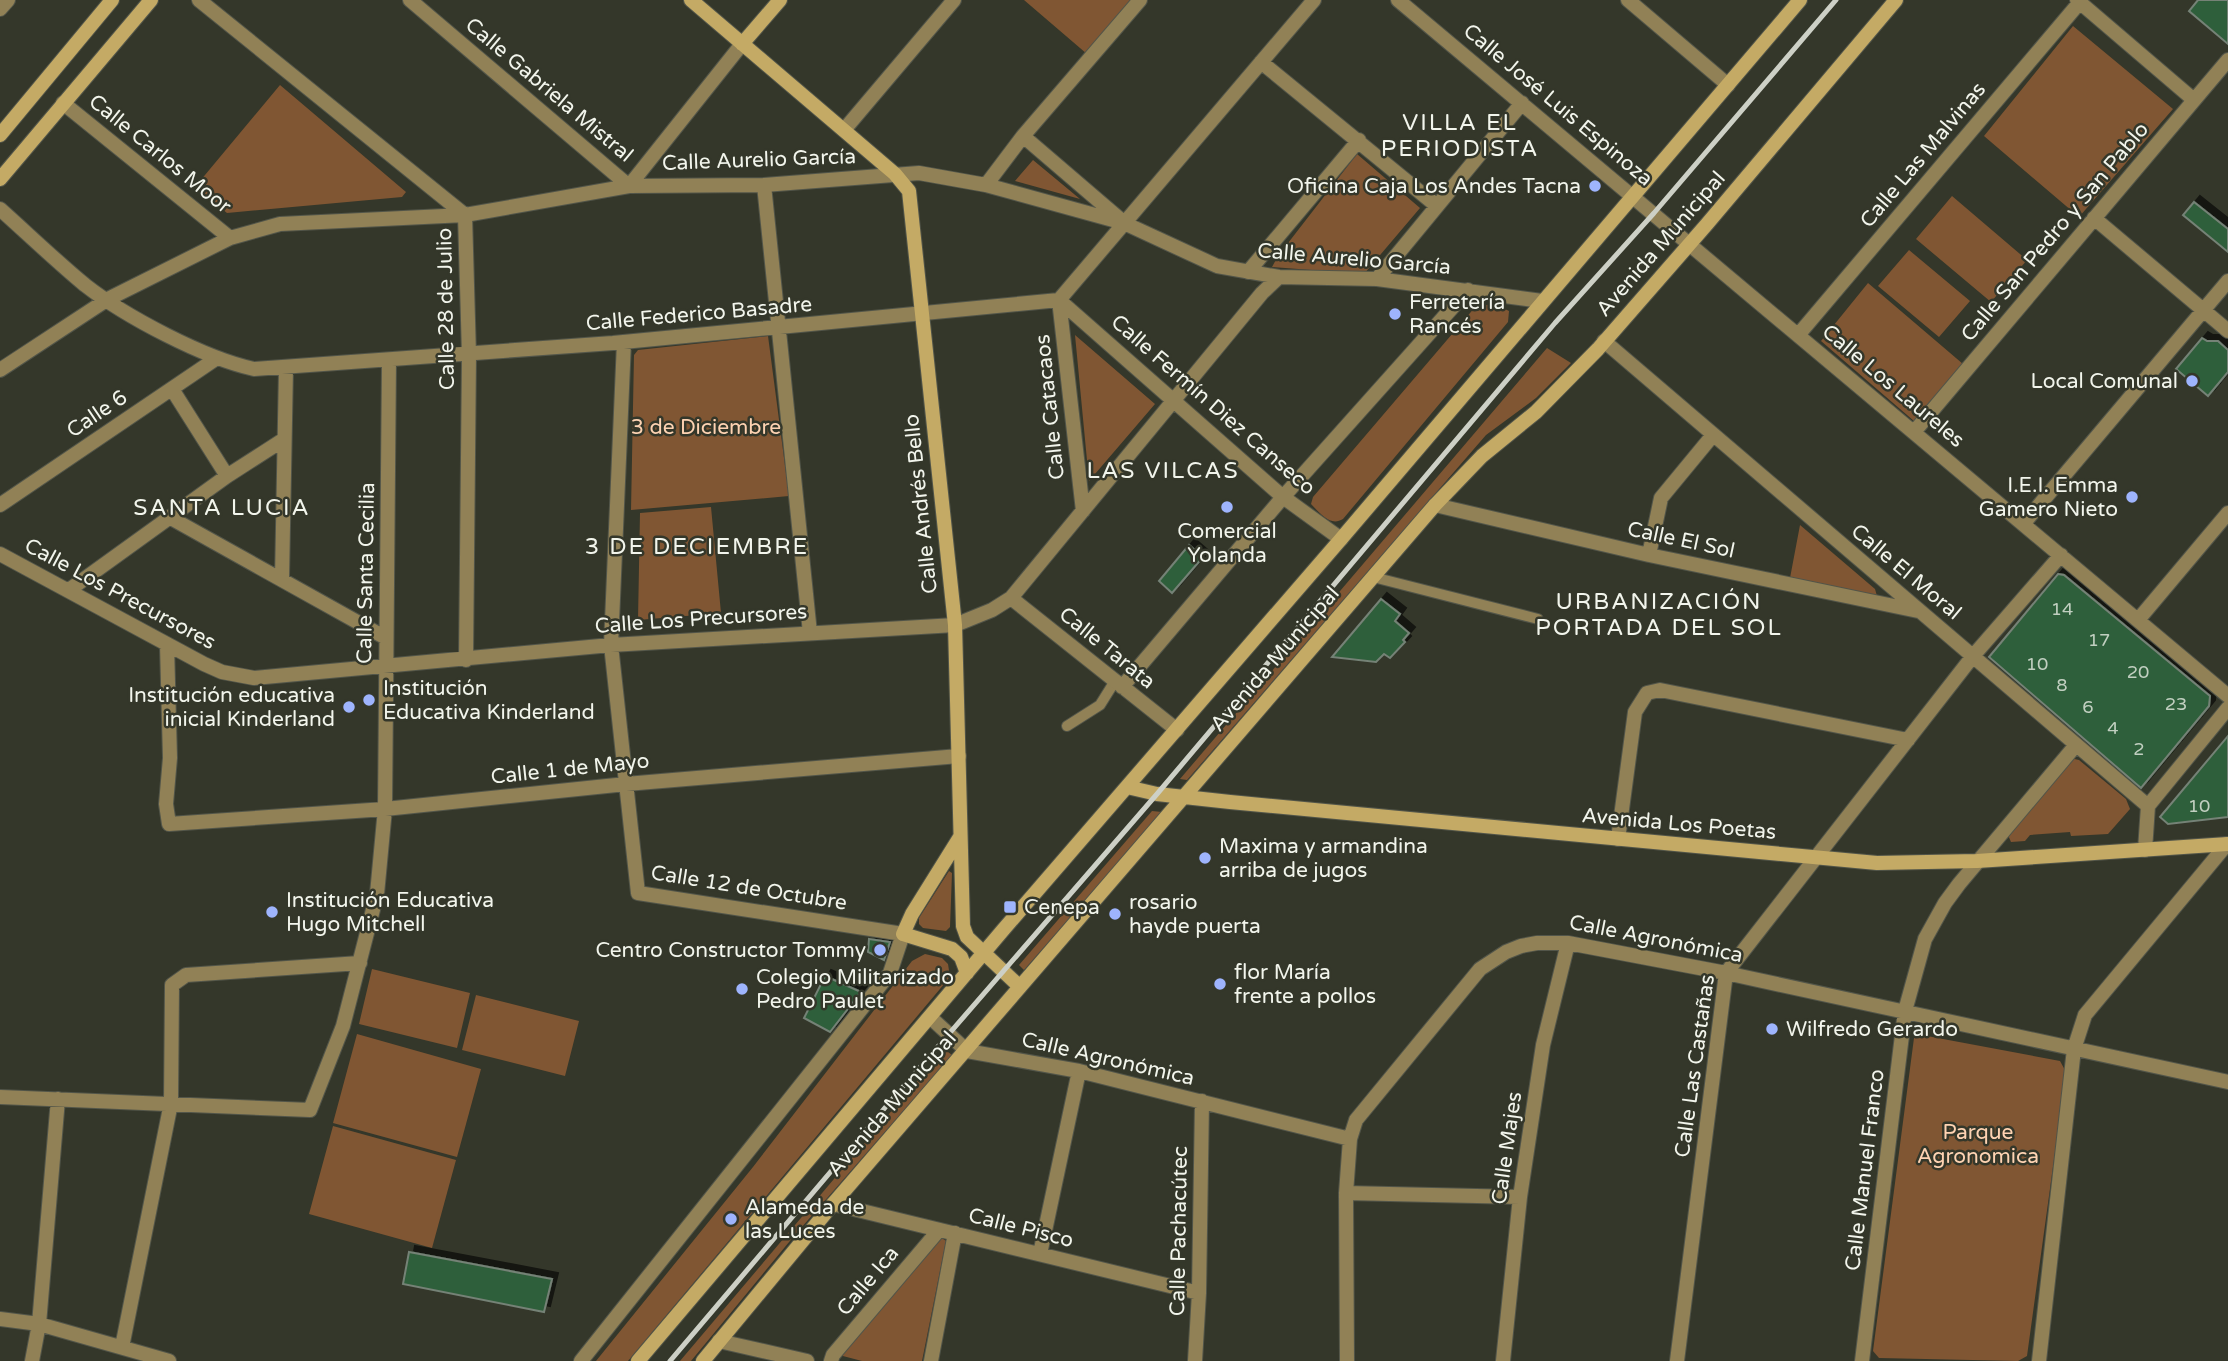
<svg xmlns="http://www.w3.org/2000/svg" width="2228" height="1361" font-family="'Varela Round',sans-serif">
	<style>
		.green { fill: #805633 }
		.building { fill: #2f5e3a; stroke: #748276; stroke-width: 2; filter: url(#shadow) }
		.lines { fill: none; stroke-linecap: round; stroke-linejoin: round }
		.lane-casing { stroke: #525549; stroke-width: 12 }
		.street-casing { stroke: #525549; stroke-width: 16 }
		.secondary-casing { stroke: #525549; stroke-width: 16 }
		.lane { stroke: #918156; stroke-width: 10 }
		.street { stroke: #918156; stroke-width: 14 }
		.secondary { stroke: #c4aa65; stroke-width: 14 }
		.rail { stroke: #cdd0c6; stroke-width: 5 }
		.poi-dot { fill: #9eb4fd; stroke: #34372a; stroke-width: 2.5 }
		.labels { text-anchor: middle; dominant-baseline: central; stroke-width: 5; stroke-linejoin: round; paint-order: stroke }
		.number-label { font-size: 18px; fill: #c1cfc0 }
		.street-label { font-size: 21px; fill: #f2f5ec; stroke: #34372a }
		.poi-label { font-size: 21px; fill: #f2f5ec; stroke: #34372a; text-anchor: start }
		.park-label { font-size: 21px; fill: #fed3b2; stroke: #34372a }
		.neighbourhood-label { font-size: 23px; letter-spacing: 2px; fill: #f2f5ec; stroke: #34372a }
	</style>
	<defs>
		<filter id="shadow"><feDropShadow dx="6" dy="-6" stdDeviation="0" flood-color="#0009"/></filter>
	</defs>
	<rect width="100%" height="100%" fill="#34372a"/>
	<path class="green" d="M1024 0H1132L1087 54Z
		M2073 26 2173 109 2079 217 1984 136Z
		M280 85 406 192 402 197 227 213 195 187Z
		M1357 154 1420 208 1364 274 1272 267 1278 256Z
		M1033 160 1080 199 1015 181Z
		M1952 196 2027 260 1991 302 1916 239Z
		M1909 250 1970 301 1939 337 1878 286Z
		M1868 283 1963 364 1914 421 1821 341Z
		M1495 304 1509 311 1508 322 1343 519C1330 527 1320 513 1311 504L1313 497 1476 306Z
		M1075 335 1155 404 1089 481Z
		M768 336 789 496 631 510 634 355 638 350Z
		M1547 348 1571 363 1536 398 1486 435 1187 780 1180 779Z
		M711 507 721 613 638 620 640 513Z
		M1800 525 1875 589 1877 596 1790 578Z
		M2070 758 2079 760 2126 799 2130 809 2108 834 2071 836 2070 832 2030 835 2025 841 2011 842 2008 835Z
		M1152 811 1162 812 1024 970 1019 965Z
		M949 871 952 873 950 927 946 931 923 928 919 924V918Z
		M925 954 942 958 948 964 950 977 628 1361H596L753 1167 912 961Z
		M372 969 470 993 457 1048 359 1024Z
		M476 995 579 1021 565 1076 462 1050Z
		M357 1034 481 1069 457 1157 333 1123Z
		M1927 1036 2060 1061 2066 1072 2027 1356 2018 1361 1879 1358 1873 1351 1914 1038Z
		M944 1049 952 1055 794 1236 691 1361H680Z
		M333 1126 456 1160 432 1248 309 1214Z
		M939 1236 946 1241 922 1361H862L839 1355Z"/>
	<path class="building" d="M2198 0H2228V44L2189 11Z
		M2194 202 2228 229V252L2183 215Z
		M2202 338 2207 341H2218L2228 350V372L2208 396 2176 369Z
		M1189 545 1203 557 1172 593 1159 581Z
		M2058 574 2064 575 2210 696 2209 706 2141 788 1989 657Z
		M1381 599 1400 614 1395 621 1409 633 1403 640 1405 642 1390 658 1384 654 1376 662 1332 657Z
		M2228 736V817L2168 824 2160 817Z
		M869 939 890 942 884 960 868 952Z
		M825 976 861 992 830 1032 804 1018Z
		M409 1252 552 1279 544 1312 403 1284Z"/>
	<g class="lines">
		<g class="lane-casing">
			<path id="lane" d="M1373 577 1538 619
				M1067 726 1100 705 1115 681"/>
		</g>
		<g class="street-casing">
			<path id="street" d="M199 0 465 215 469 355 466 660
				M410 0 629 186
				M1398 0 2228 696
				M1628 0 1728 85
				M2077 0 2194 100
				M0 9 8 0
				M1261 62 1437 206
				M63 103 230 238
				M844 130 954 0
				M1023 136 1121 220
				M764 185 810 633
				M986 185 1023 136 1140 0
				M629 186 742 44
				M0 209C28 234 56 261 85 285 126 317 204 358 254 369L613 343 1059 300 1314 0
				M2094 218 2228 331
				M1248 272 1359 140
				M1377 279 1522 103
				M1059 300 1283 497 1341 539
				M1059 300 1083 511
				M1799 334 2080 2
				M1604 341 2148 806
				M0 370 108 299 230 238 280 224 465 215 629 186 764 185 919 173 986 185 1124 223 1217 266 1279 277 1377 279 1542 301
				M172 389 227 476
				M1914 432 2228 60
				M0 505 217 358
				M1435 505 1649 555 1918 611
				M169 517 386 638
				M2024 523 2228 281
				M0 554 204 664 222 672 254 678 611 645 955 625 992 610 1011 598 1262 293 1279 277
				M1649 555 1661 498 1713 435
				M282 579 286 368
				M69 590 227 476 283 440
				M1011 598 1177 730
				M2138 620 2228 513
				M167 645 170 758 166 804 169 824 385 809 626 784 959 756
				M1122 687 1283 497 1468 290
				M2148 806 2228 708
				M1618 839 1635 712 1647 693 1660 690 1908 740
				M2145 850 2148 806
				M930 1017 967 1051 1079 1071 1350 1139
				M0 1097 310 1110 343 1026 377 894 385 809 389 360
				M1346 1193 1520 1197
				M833 1204 1199 1293
				M1040 1254 1079 1071
				M0 1319 39 1324 169 1361
				M719 1341 807 1361
				M122 1347 171 1103 172 985 186 975 360 963
				M32 1361 39 1324 58 1099
				M581 1361 890 973 903 934 638 893 611 645 624 342
				M831 1361 833 1355 939 1230
				M931 1361 955 1233
				M1195 1361 1199 1293 1202 1101
				M1347 1361 1346 1193 1350 1139 1356 1120 1480 969 1506 952 1521 946 1537 943H1568L1726 973 2228 1082
				M1503 1361 1520 1197 1543 1045 1568 943
				M1677 1361 1726 973 1973 656 2061 555
				M1862 1361 1905 1011 1925 939 1945 903 1959 884 2076 745
				M2039 1361 2074 1049 2085 1015 2227 844"/>
		</g>
		<g class="secondary-casing">
			<path id="secondary" d="M691 0 895 174 909 191 955 625 963 926 967 937 1020 987
				M742 44 780 0
				M0 135 112 0
				M0 179 151 0
				M1127 787 1157 794 1230 802 1877 863 1977 861 2228 844
				M960 837 912 914 903 934 952 949 961 957 967 973
				M638 1361 1003 930 1341 539 1800 0
				M703 1361 833 1204 1435 505 1482 456 1536 412 1598 349 1707 224 1896 0"/>
		</g>
		<use href="#lane" class="lane"/>
		<use href="#street" class="street"/>
		<use href="#secondary" class="secondary"/>
		<path class="rail" d="M670 1361 889 1103 1157 794 1555 323 1654 213 1836 0"/>
	</g>
	<g class="poi-dot">
		<circle cx="1595" cy="186" r="7"/>
		<circle cx="1395" cy="314" r="7"/>
		<circle cx="2192" cy="381" r="7"/>
		<circle cx="2132" cy="497" r="7"/>
		<circle cx="1227" cy="507" r="7"/>
		<circle cx="369" cy="700" r="7"/>
		<circle cx="349" cy="707" r="7"/>
		<circle cx="1205" cy="858" r="7"/>
		<rect x="1003" y="900" width="14" height="14" rx="3.5"/>
		<circle cx="272" cy="912" r="7"/>
		<circle cx="1115" cy="914" r="7"/>
		<circle cx="880" cy="950" r="7"/>
		<circle cx="1220" cy="984" r="7"/>
		<circle cx="742" cy="989" r="7"/>
		<circle cx="1772" cy="1029" r="7"/>
		<circle cx="731" cy="1219" r="7"/>
	</g>
	<g class="labels">
		<g class="number-label">
			<text x="2062" y="609">14</text>
			<text x="2099" y="640">17</text>
			<text x="2037" y="664">10</text>
			<text x="2138" y="672">20</text>
			<text x="2062" y="685">8</text>
			<text x="2176" y="704">23</text>
			<text x="2088" y="707">6</text>
			<text x="2113" y="728">4</text>
			<text x="2139" y="749">2</text>
			<text x="2199" y="806">10</text>
		</g>
		<g class="street-label">
			<text transform="translate(549 90) rotate(40)">Calle Gabriela Mistral</text>
			<text transform="translate(1558 105) rotate(40)">Calle José Luis Espinoza</text>
			<text transform="translate(160 154) rotate(39)">Calle Carlos Moor</text>
			<text transform="translate(1923 155) rotate(-50)">Calle Las Malvinas</text>
			<text transform="translate(759 160) rotate(-2)">Calle Aurelio García</text>
			<text transform="translate(2055 232) rotate(-50)">Calle San Pedro y San Pablo</text>
			<text transform="translate(1661 244) rotate(-49)">Avenida Municipal</text>
			<text transform="translate(1354 259) rotate(5)">Calle Aurelio García</text>
			<text transform="translate(446 309) rotate(-91)">Calle 28 de Julio</text>
			<text transform="translate(699 314) rotate(-5)">Calle Federico Basadre</text>
			<text transform="translate(1893 386) rotate(40)">Calle Los Laureles</text>
			<text transform="translate(1213 405) rotate(41)">Calle Fermín Diez Canseco</text>
			<text transform="translate(1050 407) rotate(-96)">Calle Catacaos</text>
			<text transform="translate(97 414) rotate(-34)">Calle 6</text>
			<text transform="translate(921 504) rotate(-96)">Calle Andrés Bello</text>
			<text transform="translate(1681 540) rotate(12)">Calle El Sol</text>
			<text transform="translate(1906 572) rotate(40)">Calle El Moral</text>
			<text transform="translate(366 573) rotate(-89)">Calle Santa Cecilia</text>
			<text transform="translate(120 594) rotate(28)">Calle Los Precursores</text>
			<text transform="translate(701 619) rotate(-4)">Calle Los Precursores</text>
			<text transform="translate(1107 648) rotate(39)">Calle Tarata</text>
			<text transform="translate(1275 659) rotate(-49)">Avenida Municipal</text>
			<text transform="translate(570 769) rotate(-6)">Calle 1 de Mayo</text>
			<text transform="translate(1679 824) rotate(5)">Avenida Los Poetas</text>
			<text transform="translate(749 888) rotate(9)">Calle 12 de Octubre</text>
			<text transform="translate(1656 939) rotate(11)">Calle Agronómica</text>
			<text transform="translate(1108 1059) rotate(13)">Calle Agronómica</text>
			<text transform="translate(1695 1066) rotate(-82)">Calle Las Castañas</text>
			<text transform="translate(892 1104) rotate(-49)">Avenida Municipal</text>
			<text transform="translate(1507 1148) rotate(-82)">Calle Majes</text>
			<text transform="translate(1865 1170) rotate(-83)">Calle Manuel Franco</text>
			<text transform="translate(1021 1228) rotate(14)">Calle Pisco</text>
			<text transform="translate(1179 1231) rotate(-89)">Calle Pachacútec</text>
			<text transform="translate(868 1281) rotate(-50)">Calle Ica</text>
		</g>
		<g class="poi-label">
			<text x="1581" y="186" text-anchor="end">Oficina Caja Los Andes Tacna</text>
			<text x="1409" y="302">Ferretería<tspan x="1409" dy="24">Rancés</tspan></text>
			<text x="2178" y="381" text-anchor="end">Local Comunal</text>
			<text x="2118" y="485" text-anchor="end">I.E.I. Emma<tspan x="2118" dy="24">Gamero Nieto</tspan></text>
			<text x="1227" y="531" text-anchor="middle">Comercial<tspan x="1227" dy="24">Yolanda</tspan></text>
			<text x="383" y="688">Institución<tspan x="383" dy="24">Educativa Kinderland</tspan></text>
			<text x="335" y="695" text-anchor="end">Institución educativa<tspan x="335" dy="24">inicial Kinderland</tspan></text>
			<text x="1219" y="846">Maxima y armandina<tspan x="1219" dy="24">arriba de jugos</tspan></text>
			<text x="286" y="900">Institución Educativa<tspan x="286" dy="24">Hugo Mitchell</tspan></text>
			<text x="1129" y="902">rosario<tspan x="1129" dy="24">hayde puerta</tspan></text>
			<text x="1024" y="907">Cenepa</text>
			<text x="866" y="950" text-anchor="end">Centro Constructor Tommy</text>
			<text x="1234" y="972">flor María<tspan x="1234" dy="24">frente a pollos</tspan></text>
			<text x="756" y="977">Colegio Militarizado<tspan x="756" dy="24">Pedro Paulet</tspan></text>
			<text x="1786" y="1029">Wilfredo Gerardo</text>
			<text x="745" y="1207">Alameda de<tspan x="745" dy="24">las Luces</tspan></text>
		</g>
		<g class="park-label">
			<text x="706" y="427">3 de Diciembre</text>
			<text x="1978" y="1132">Parque<tspan x="1978" dy="24">Agronomica</tspan></text>
		</g>
		<g class="neighbourhood-label">
			<text x="1460" y="123">VILLA EL<tspan x="1460" dy="26">PERIODISTA</tspan></text>
			<text x="1163" y="471">LAS VILCAS</text>
			<text x="222" y="508">SANTA LUCIA</text>
			<text x="697" y="547">3 DE DECIEMBRE</text>
			<text x="1659" y="602">URBANIZACIÓN<tspan x="1659" dy="26">PORTADA DEL SOL</tspan></text>
		</g>
	</g>
</svg>
